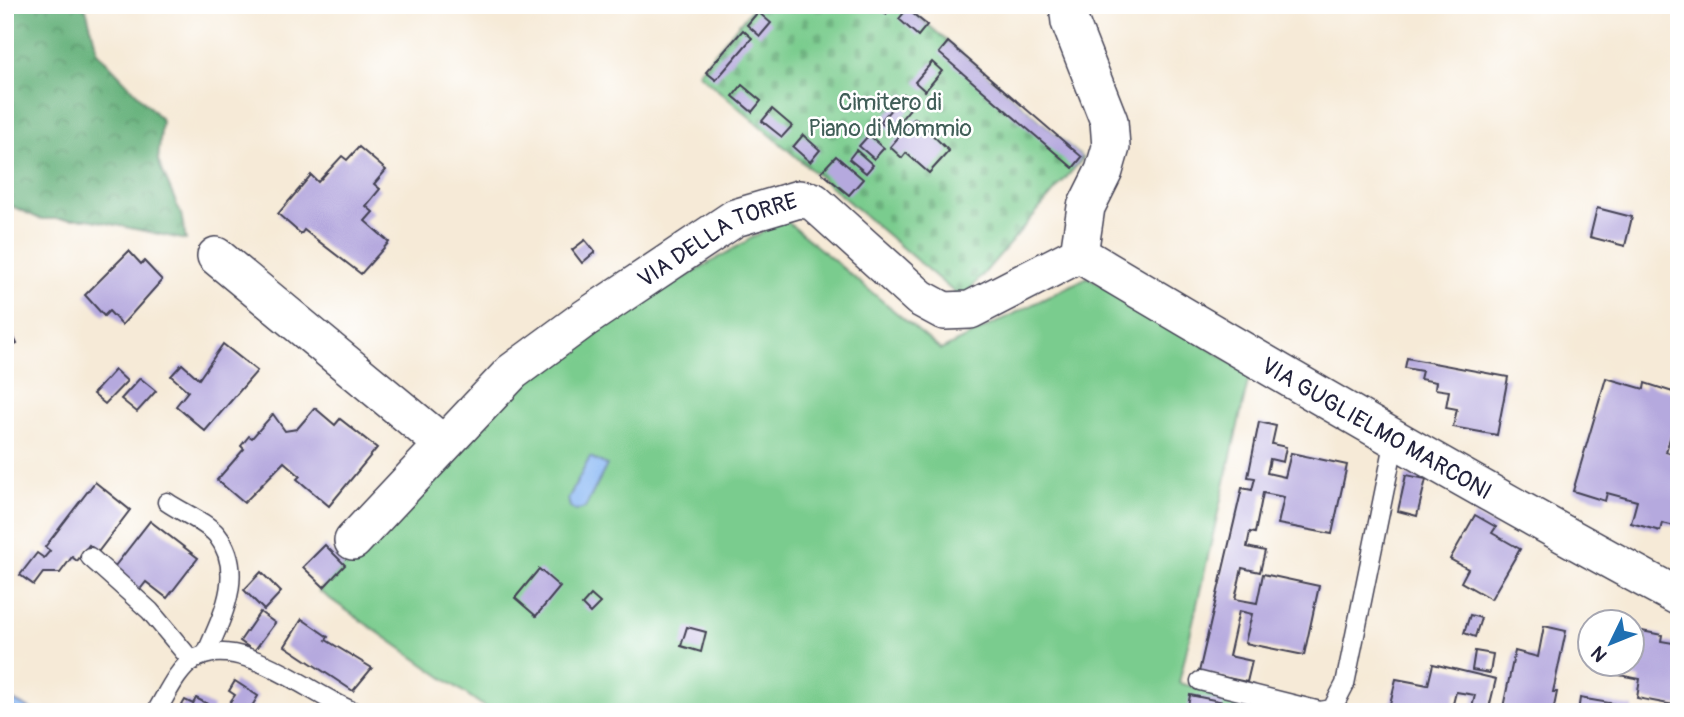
<svg xmlns="http://www.w3.org/2000/svg" width="1684" height="717" font-family="Pangolin,sans-serif">
<defs>
<pattern id="forest-crowns" width="20" height="18" patternUnits="userSpaceOnUse" patternTransform="scale(1.75)"><rect width="20" height="18" fill="#63b079"/><path d="M2 6a3 3 0 1 1 6 0M12 15a3 3 0 1 1 6 0" fill="none" stroke="#518f64"/></pattern>
<pattern id="cemetery-stones" width="16" height="16" patternUnits="userSpaceOnUse" patternTransform="scale(1.75)"><rect width="16" height="16" fill="#7acc8e"/><path d="M2 7V4a2 2 0 0 1 4 0v3zM10 15v-3a2 2 0 0 1 4 0v3z" fill="#69af7b"/></pattern>
</defs>
<rect width="100%" height="100%" fill="#fff"/>
<filter id="ink" filterUnits="userSpaceOnUse"><feTurbulence type="fractalNoise" baseFrequency=".0143" numOctaves="2"/><feDisplacementMap in="SourceGraphic" scale="14" xChannelSelector="R" yChannelSelector="G"/><feConvolveMatrix kernelMatrix="1 2 1 2 8 2 1 2 1" color-interpolation-filters="sRGB"/></filter>
<filter id="wash" filterUnits="userSpaceOnUse"><feTurbulence type="fractalNoise" baseFrequency=".00686" numOctaves="4" result="noise"/><feDisplacementMap in="SourceGraphic" scale="28" xChannelSelector="R" yChannelSelector="G"/><feGaussianBlur stdDeviation="1.57" result="paint"/><feColorMatrix in="noise" values="0 0 0 0 0 0 0 0 0 0 0 0 0 0 0 0 0 1.4 0 .05"/><feComposite in="paint" operator="in"/></filter>
<g filter="url(#wash)">
<rect width="100%" height="100%" fill="#f6ead7"/>
<polygon fill="#7acc8e" stroke="#4e7764" stroke-width="2" points="784,219 941,350 1088,277 1250,373 1179,683 1292,712 492,712 319,591 543,361"/>
<polygon fill="url(#forest-crowns)" stroke="#42695a" stroke-width="2" points="5,5 85,5 98,53 162,120 158,161 181,214 186,240 88,219 40,219 5,203"/>
<polygon fill="url(#cemetery-stones)" stroke="#4e7764" stroke-width="2" points="755,5 905,5 1083,158 962,299 698,73"/>
<g fill="#89b8f4" stroke="#566d98" stroke-width="2">
<polygon points="590,457 607,465 585,508 576,511 570,507 568,499"/>
<polygon points="5,696 36,712 20,712 5,704"/>
</g>
<g id="blocks">
<g fill="#b5a9de">
<polygon points="876,5 893,5 886,14"/>
<polygon points="907,9 927,25 918,36 899,19"/>
<polygon points="758,12 771,23 760,36 747,25"/>
<polygon points="743,30 752,38 716,80 706,72"/>
<polygon points="948,42 1082,157 1073,168 939,53"/>
<polygon points="932,62 942,71 925,91 915,82"/>
<polygon points="742,85 761,101 752,112 733,96"/>
<polygon points="904,94 915,103 891,131 880,122"/>
<polygon points="772,109 792,126 782,137 762,121"/>
<polygon points="915,118 949,151 929,173 906,153 902,158 890,147"/>
<polygon points="803,135 820,150 810,162 793,147"/>
<polygon points="869,135 884,148 874,159 859,146"/>
<polygon points="359,147 386,170 374,184 380,189 366,206 373,212 365,221 389,242 361,274 304,230 301,234 278,214 311,175 318,182 342,156 347,160"/>
<polygon points="856,150 873,165 866,173 849,159"/>
<polygon points="836,156 863,179 849,195 821,172"/>
<polygon points="1597,208 1632,217 1625,246 1590,237"/>
<polygon points="585,240 595,252 582,263 572,250"/>
<polygon points="129,251 141,264 144,261 162,280 122,325 109,311 104,316 85,295"/>
<polygon points="5,318 17,344 5,350"/>
<polygon points="223,344 257,371 205,431 176,406 188,391 171,376 182,364 199,379"/>
<polygon points="1407,358 1508,377 1497,435 1453,427 1457,409 1446,407 1449,391 1435,389 1436,382 1420,379 1422,371 1405,368"/>
<polygon points="115,370 127,381 105,404 93,394"/>
<polygon points="140,378 156,391 137,412 121,399"/>
<polygon points="1606,378 1644,389 1645,383 1679,394 1679,407 1666,452 1679,456 1679,512 1675,526 1662,523 1660,531 1631,523 1637,501 1607,493 1605,501 1573,491"/>
<polygon points="315,408 335,425 340,419 377,448 329,506 297,479 300,476 284,462 244,503 217,480 244,449 241,446 249,436 252,438 273,414 285,431 297,429"/>
<polygon points="1259,422 1276,426 1272,444 1286,447 1283,462 1270,459 1267,473 1285,477 1291,453 1347,465 1332,534 1278,524 1284,497 1263,493 1255,533 1250,532 1247,547 1265,551 1260,572 1242,568 1235,599 1257,603 1263,574 1319,586 1304,655 1245,643 1252,614 1239,611 1229,656 1252,661 1247,682 1199,672 1242,488 1252,490 1255,478 1248,477"/>
<polygon points="1406,475 1426,479 1417,516 1398,511"/>
<polygon points="95,482 130,510 98,552 89,545 77,561 72,557 60,573 43,573 34,585 20,575 37,553 44,558 50,551 45,547"/>
<polygon points="1475,515 1496,527 1492,533 1520,549 1491,599 1461,582 1468,569 1450,559"/>
<polygon points="150,521 198,558 167,598 146,582 138,592 123,581 115,566"/>
<polygon points="325,545 345,565 324,587 303,567"/>
<polygon points="539,569 560,587 536,616 515,598"/>
<polygon points="261,572 281,592 264,610 244,590"/>
<polygon points="591,595 600,603 590,613 582,605"/>
<polygon points="260,612 275,623 254,651 240,641"/>
<polygon points="1470,615 1481,618 1475,637 1464,633"/>
<polygon points="302,619 328,637 326,640 372,668 353,691 285,646"/>
<polygon points="1544,626 1566,631 1553,692 1557,692 1553,712 1502,712 1515,651 1538,657"/>
<polygon points="687,627 706,632 701,652 681,646"/>
<polygon points="1632,629 1662,635 1661,641 1679,644 1679,706 1637,698 1640,679 1614,674 1616,664 1632,664"/>
<polygon points="1475,651 1493,654 1490,673 1472,670"/>
<polygon points="1433,664 1496,679 1488,712 1471,712 1475,695 1456,692 1451,712 1388,712 1396,679 1428,685"/>
<polygon points="235,681 258,696 252,706 256,708 254,712 230,712 225,709 235,695 229,691"/>
<polygon points="1190,695 1224,702 1222,712 1187,712"/>
<polygon points="196,698 213,707 211,712 178,712 185,700 193,704"/>
<polygon points="1580,698 1633,707 1633,712 1578,712"/>
</g>
</g>
</g>
<g filter="url(#ink)">
<use href="#blocks" fill-opacity="0" stroke="#424052" stroke-width="2"/>
<g fill="none" stroke-linecap="round" stroke-linejoin="round">
<g stroke="#424052" stroke-width="21">
<g id="lane">
<path d="M167 502C181 512 206 522 217 535 246 572 222 617 206 654"/>
<polyline points="90,557 150,611 191,660"/>
<polyline points="1200,681 1320,711 1332,709 1345,684 1395,439"/>
<path d="M156 712C166 696 177 670 193 660 239 631 312 696 355 712"/>
</g>
</g>
<g stroke="#424052" stroke-width="40">
<g id="street">
<path id="s1" d="M1079 254C1277 372 1476 488 1679 597"/>
<polyline points="216,256 443,444"/>
<path id="s2" d="M353 541 512 372 584 319 735 218 799 199 813 201 920 298 944 311 970 310 1079 254 1086 207 1104 171 1111 147 1109 121 1070 22 1068 5"/>
</g>
</g>
<use href="#lane" stroke="#fff" stroke-width="18"/>
<use href="#street" stroke="#fff" stroke-width="37"/>
</g>
</g>
<g text-anchor="middle" stroke-width="5" stroke-linejoin="round" paint-order="stroke">
<g font-size="23" fill="#415e58" stroke="#fff">
<text x="890" y="110">Cimitero di<tspan x="890" dy="26">Piano di Mommio</tspan></text>
</g>
<g font-size="23" fill="#22223b" stroke="#fff">
<text dy="8" stroke="none"><textPath href="#s2" startOffset="478">VIA DELLA TORRE</textPath></text>
<text dy="8" stroke="none"><textPath href="#s1" startOffset="345">VIA GUGLIELMO MARCONI</textPath></text>
</g>
</g>
<rect width="1684" height="717" fill="none" stroke="#fff" stroke-width="28"/>
<g transform="translate(1611 643) rotate(227)"><circle r="33" fill="#ffffff" stroke="#a7a7b1" stroke-width="2"/>
<path d="M0-5L12 26L0 18L-12 26Z" fill="#1f6fb2"/>
<text y="-10" font-size="19" font-weight="bold" text-anchor="middle" fill="#22223b">N</text>
</g>
</svg>
